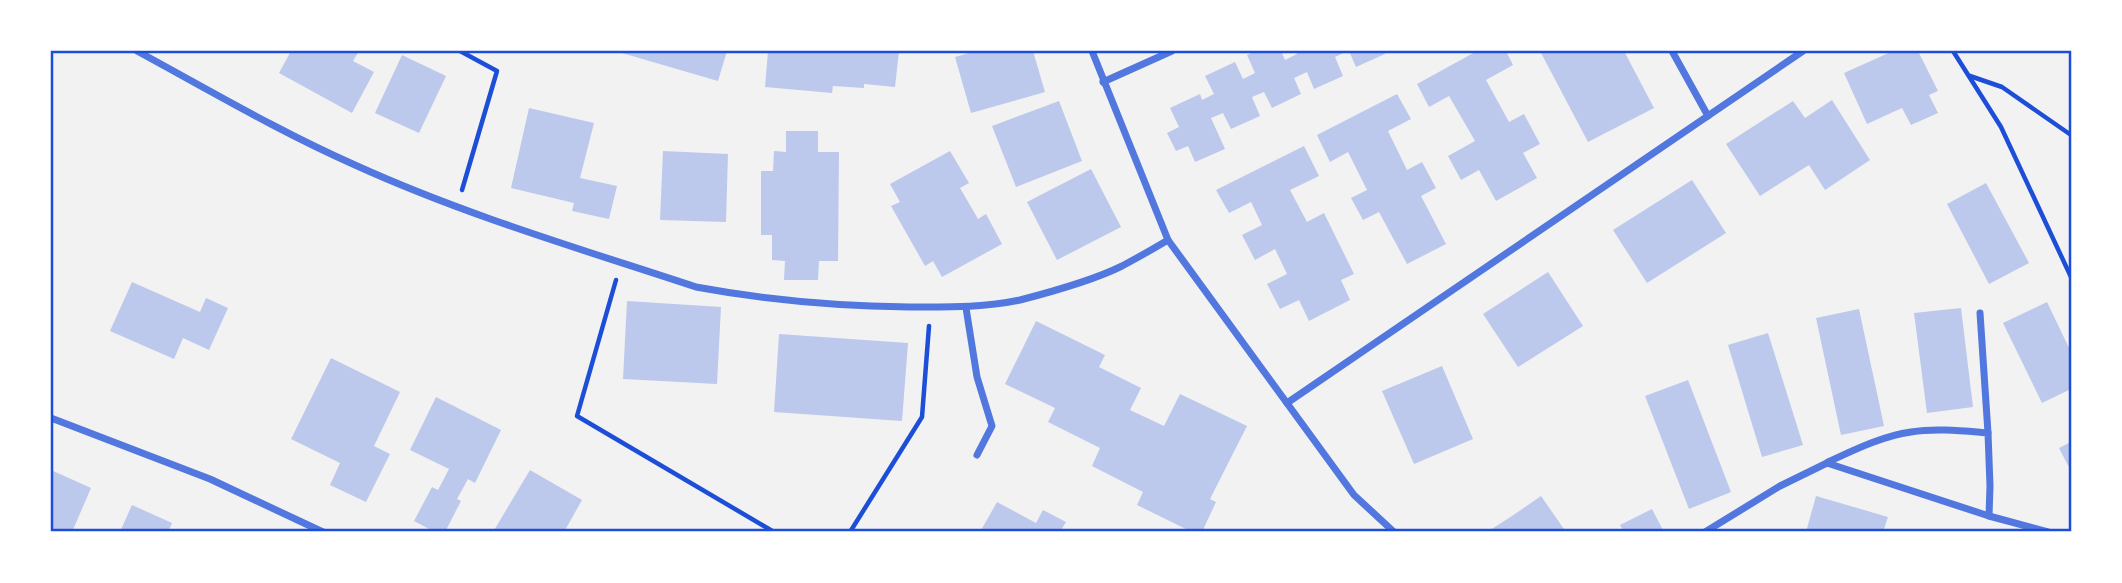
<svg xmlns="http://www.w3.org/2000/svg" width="2122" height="583" font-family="Mulish,sans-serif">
<rect width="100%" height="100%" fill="#f2f2f2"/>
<g fill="#bdc9ec">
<polygon points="291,51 359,51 353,61 374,72 352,113 279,73"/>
<polygon points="615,51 727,51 718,81"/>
<polygon points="768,51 899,51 895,87 864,84 864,88 833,86 832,93 765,87"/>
<polygon points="976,51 1033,51 1045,92 971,113 955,57"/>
<polygon points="1255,51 1281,51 1285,60 1297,54 1296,51 1348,51 1335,57 1343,76 1314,89 1307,72 1294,78 1301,94 1272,108 1264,92 1252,97 1260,116 1231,129 1223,113 1211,118 1225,149 1195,162 1188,146 1176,151 1167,133 1179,127 1170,108 1200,94 1202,100 1214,94 1205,76 1235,62 1243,79 1255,73 1247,55"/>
<polygon points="1349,51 1383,51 1385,54 1356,67"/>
<polygon points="1477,51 1506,51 1513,65 1486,80 1509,122 1524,114 1540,144 1523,153 1537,178 1496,201 1479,170 1461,180 1448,156 1475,141 1449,96 1429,107 1417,84"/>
<polygon points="1540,51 1624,51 1654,108 1588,142"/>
<polygon points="1893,51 1918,51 1938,91 1929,95 1938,113 1911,125 1902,108 1867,124 1844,73"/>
<polygon points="402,55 446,76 419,133 375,113"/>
<polygon points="1397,94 1411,119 1388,131 1407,170 1422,162 1436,188 1421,196 1446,244 1407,264 1379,212 1363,220 1351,198 1367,190 1348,152 1330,162 1317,135"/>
<polygon points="1832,100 1870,160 1825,190 1809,165 1760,196 1726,144 1793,101 1805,118"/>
<polygon points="1059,101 1082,161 1016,187 992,126"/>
<polygon points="529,108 594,123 580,178 617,186 609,219 572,211 574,203 511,188"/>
<polygon points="786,131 818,131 818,152 839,152 838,261 819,261 818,280 784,280 785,261 772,260 772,235 761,235 761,171 773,171 774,151 786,152"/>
<polygon points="1304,146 1319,176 1290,190 1307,222 1324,213 1354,274 1341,280 1350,300 1309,321 1299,300 1280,309 1267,284 1287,274 1275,249 1255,260 1242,235 1262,225 1251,202 1229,213 1216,190"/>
<polygon points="663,151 728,154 726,222 660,220"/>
<polygon points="950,151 969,183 960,188 978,219 986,214 1002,244 942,277 933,261 925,266 891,206 900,202 890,184"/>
<polygon points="1091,169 1121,227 1057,260 1027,202"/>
<polygon points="1692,180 1726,233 1647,283 1613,230"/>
<polygon points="1986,183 2029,263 1989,284 1947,204"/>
<polygon points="1548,272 1583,326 1518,367 1483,314"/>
<polygon points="132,282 200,312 206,298 228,308 209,350 183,338 174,359 110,331"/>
<polygon points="627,301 721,307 717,384 623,379"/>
<polygon points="2047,302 2071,352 2071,389 2042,403 2003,323"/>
<polygon points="1961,308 1973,407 1927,413 1914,313"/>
<polygon points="1859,309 1884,426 1841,435 1816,318"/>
<polygon points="1036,321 1105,355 1099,367 1141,388 1130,410 1164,426 1180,394 1247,426 1210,499 1216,502 1202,532 1192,532 1137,505 1143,492 1092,466 1100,448 1048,422 1055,408 1005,384"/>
<polygon points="1768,333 1803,445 1762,457 1728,345"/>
<polygon points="779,334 908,343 902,421 774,412"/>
<polygon points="331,358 400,392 374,446 390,454 366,502 330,485 340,463 291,439"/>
<polygon points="1442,366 1473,439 1414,464 1382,391"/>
<polygon points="1688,380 1731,492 1689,509 1645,396"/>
<polygon points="436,397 501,430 475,483 468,479 457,499 461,501 445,532 435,532 414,521 432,487 438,490 449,469 410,450"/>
<polygon points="2071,442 2071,471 2059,448"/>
<polygon points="51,470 91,488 72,532 51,532"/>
<polygon points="530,470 582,500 564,532 493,532"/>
<polygon points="1541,496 1566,532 1487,532 1512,516"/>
<polygon points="1816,496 1888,517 1883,532 1806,532"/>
<polygon points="997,502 1036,523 1043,510 1066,522 1060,532 980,532"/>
<polygon points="132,505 172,523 168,532 120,532"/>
<polygon points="1652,509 1664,532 1624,532 1620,525"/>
</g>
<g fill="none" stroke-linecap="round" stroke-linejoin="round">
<g stroke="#1d4ed8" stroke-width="4.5">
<polyline points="460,51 497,71 462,190"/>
<polyline points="1953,51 2001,127 2071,277"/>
<polyline points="1970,76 2002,87 2071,135"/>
<polyline points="616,280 577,416 774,532"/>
<polyline points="850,532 922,417 929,326"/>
</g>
<g stroke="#5277de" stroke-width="7">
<path d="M137 51C209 90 280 132 355 165 465 215 581 249 696 287 766 300 837 306 909 307 946 307 983 308 1020 300 1051 292 1094 280 1122 266 1137 258 1153 249 1168 240"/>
<polyline points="1092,51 1168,240 1354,495 1394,532"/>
<polyline points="1672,51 1708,116"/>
<polyline points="1103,82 1172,51"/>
<polyline points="966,308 977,377 992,426 977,455"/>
<polyline points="1980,313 1988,433"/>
<polyline points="1287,403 1803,51"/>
<polyline points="51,418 210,479 323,532"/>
<path d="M1828 462C1854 450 1882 436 1911 432 1936 428 1963 431 1988 433L1990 486 1989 516"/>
<polyline points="1705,532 1780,486 1827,463 1989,516 2048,532"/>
</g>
</g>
<rect width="2122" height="583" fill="none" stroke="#ffffff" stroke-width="105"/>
<rect x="52" y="52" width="2018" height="478" fill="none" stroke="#1d4ed8" stroke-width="2.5"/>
</svg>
